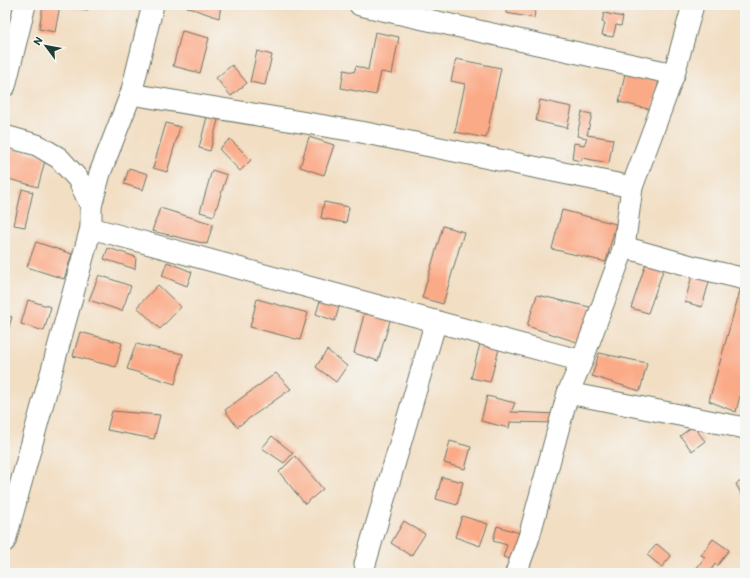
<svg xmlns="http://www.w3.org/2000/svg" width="750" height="578" font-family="Itim,sans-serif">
<rect width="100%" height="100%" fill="#f6f6f2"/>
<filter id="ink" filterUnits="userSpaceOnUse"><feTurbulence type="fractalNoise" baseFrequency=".025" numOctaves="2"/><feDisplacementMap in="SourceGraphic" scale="8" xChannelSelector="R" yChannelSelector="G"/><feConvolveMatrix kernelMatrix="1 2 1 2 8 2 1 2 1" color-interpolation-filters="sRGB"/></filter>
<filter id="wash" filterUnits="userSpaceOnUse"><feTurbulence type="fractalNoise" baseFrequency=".012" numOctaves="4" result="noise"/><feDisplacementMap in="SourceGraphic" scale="16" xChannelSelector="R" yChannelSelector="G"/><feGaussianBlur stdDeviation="0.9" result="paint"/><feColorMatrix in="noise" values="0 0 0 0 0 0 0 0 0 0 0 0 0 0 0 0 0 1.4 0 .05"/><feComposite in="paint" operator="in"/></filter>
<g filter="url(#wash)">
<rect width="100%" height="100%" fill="#f2dec3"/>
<g id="blocks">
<g fill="#fbaa87">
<polygon points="43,5 60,5 55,32 39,29"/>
<polygon points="63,5 89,5 88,10"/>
<polygon points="188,5 221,5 219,18 187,7"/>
<polygon points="507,5 536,5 534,18 506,13"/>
<polygon points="604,13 623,17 621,26 616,25 613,37 602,35 605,23 602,22"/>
<polygon points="182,31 209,38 200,73 173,66"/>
<polygon points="375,32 399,37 392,74 381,72 376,95 341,88 344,70 354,72 356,66 368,70"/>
<polygon points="257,51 272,55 265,85 250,82"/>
<polygon points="456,59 501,68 486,138 455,132 465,84 451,81"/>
<polygon points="627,64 661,72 652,110 619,102"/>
<polygon points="232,65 247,83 231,96 216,78"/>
<polygon points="540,100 572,107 567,128 536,121"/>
<polygon points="582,112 592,114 587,135 613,139 609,163 582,158 581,161 572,159 574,143 584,145 587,138 577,136"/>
<polygon points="208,113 219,116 210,151 199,148"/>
<polygon points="166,123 180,127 167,172 153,168"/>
<polygon points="309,137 334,145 324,175 300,167"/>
<polygon points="230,139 251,160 240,171 219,149"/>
<polygon points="8,148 46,157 38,187 5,178 5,161"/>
<polygon points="129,168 148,174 143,190 124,184"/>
<polygon points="212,170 227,175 214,216 200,212"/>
<polygon points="22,189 33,192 25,227 14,225"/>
<polygon points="324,202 349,207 346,223 321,218"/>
<polygon points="160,208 213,224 207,244 152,231"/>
<polygon points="562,210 616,224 606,262 552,249"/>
<polygon points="443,226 464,232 443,304 422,298"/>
<polygon points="36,242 72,254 64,279 27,267"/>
<polygon points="108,248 136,257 135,269 104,259"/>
<polygon points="167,262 192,272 187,286 162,276"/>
<polygon points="646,263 664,268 648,313 631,308"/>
<polygon points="693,271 711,275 702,307 685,302"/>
<polygon points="99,275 131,286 122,311 89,300"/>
<polygon points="158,285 181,307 160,329 137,307"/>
<polygon points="741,287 745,288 745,374 736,412 709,401"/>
<polygon points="322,294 341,300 335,321 316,314"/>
<polygon points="537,295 594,308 583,344 527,326"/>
<polygon points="257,299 308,313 300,340 250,327"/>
<polygon points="28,300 51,307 44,331 21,324"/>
<polygon points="366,307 392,314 378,361 354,353"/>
<polygon points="5,315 12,317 8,330 5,329"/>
<polygon points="80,332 122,343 116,367 73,356"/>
<polygon points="136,344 183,354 175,384 127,369"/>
<polygon points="480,344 499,349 490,382 471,378"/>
<polygon points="327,350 347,366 336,382 316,367"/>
<polygon points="599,353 647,363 640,391 592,376"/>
<polygon points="276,373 291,389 237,427 225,410"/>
<polygon points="487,396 515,403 511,412 558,414 555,423 510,422 509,428 481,421"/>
<polygon points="112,411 160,415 154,439 107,430"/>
<polygon points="693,426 705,441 692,451 680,436"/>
<polygon points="272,436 293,453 284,463 262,448"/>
<polygon points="450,441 471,447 465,469 444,463"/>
<polygon points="295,456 323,489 305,504 279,472"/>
<polygon points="442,477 463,482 457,505 436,499"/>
<polygon points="745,479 745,501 736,484"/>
<polygon points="462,516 488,524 480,546 455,537"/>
<polygon points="404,521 425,534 411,556 391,543"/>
<polygon points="497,526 526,535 517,561 503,557 507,545 493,541"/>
<polygon points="713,539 729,550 717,566 715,564 709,573 693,573 705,557 701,555"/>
<polygon points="657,544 671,556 662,567 647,555"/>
</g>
</g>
</g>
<g filter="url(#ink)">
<use href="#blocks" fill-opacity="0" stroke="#697566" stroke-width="1"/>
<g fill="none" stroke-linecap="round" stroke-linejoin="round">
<g stroke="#697566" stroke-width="23">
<g id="minor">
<polyline points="360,5 674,74"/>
<polyline points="5,86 25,5"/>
<polyline points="131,94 361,132 632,187"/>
<polyline points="5,136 37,145 59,158 78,179 91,206"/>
<polyline points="91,228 582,361"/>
<polyline points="624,247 695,267 745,279"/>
<polyline points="568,393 745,428"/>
<polyline points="5,541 91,228 91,206 100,173 131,94 153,5"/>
<polyline points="365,564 436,321"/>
<polyline points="516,573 529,537 568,393 582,361 624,247 632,187 674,74 693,5"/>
</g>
</g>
<use href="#minor" stroke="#fff" stroke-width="21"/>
</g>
</g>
<rect width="750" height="578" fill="none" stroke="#f6f6f2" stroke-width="20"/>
<g transform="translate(46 46) rotate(302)" stroke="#f6f6f2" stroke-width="3" paint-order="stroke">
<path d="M0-3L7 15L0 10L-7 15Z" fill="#1f3d34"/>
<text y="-6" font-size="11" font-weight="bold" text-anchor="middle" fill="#1f3d34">N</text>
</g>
</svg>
